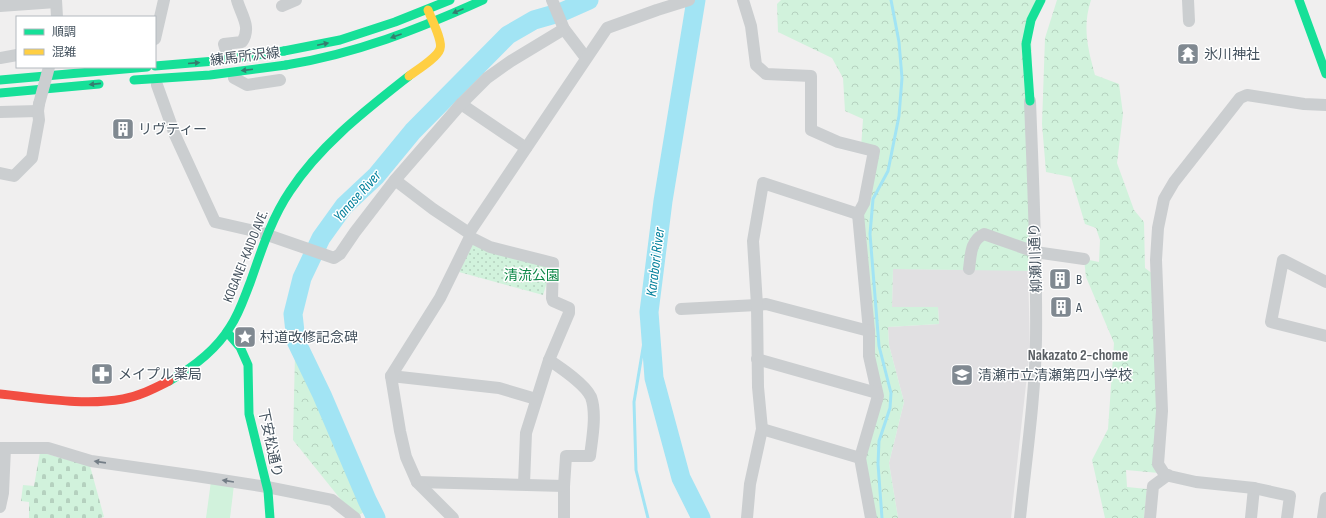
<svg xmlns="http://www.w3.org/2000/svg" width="1326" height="518" font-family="'Sofia Sans Condensed','Noto Sans JP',sans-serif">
<defs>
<pattern id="grass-dots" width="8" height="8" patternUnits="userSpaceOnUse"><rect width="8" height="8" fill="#d1f2dc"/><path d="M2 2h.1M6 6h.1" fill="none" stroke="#b5d1bf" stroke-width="1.8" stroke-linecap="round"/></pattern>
<pattern id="forest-crowns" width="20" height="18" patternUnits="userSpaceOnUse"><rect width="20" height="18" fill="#d1f2dc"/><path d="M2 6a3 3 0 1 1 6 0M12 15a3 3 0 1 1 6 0" fill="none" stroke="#b5d1bf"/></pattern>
<pattern id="cemetery-stones" width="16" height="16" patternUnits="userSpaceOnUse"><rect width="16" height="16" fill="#d1f2dc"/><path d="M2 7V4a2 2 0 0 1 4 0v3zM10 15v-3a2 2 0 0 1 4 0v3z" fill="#b5d1bf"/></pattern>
</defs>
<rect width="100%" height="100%" fill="#f0efef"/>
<polygon fill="#e1e0e2" points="893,269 1028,270 1030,349 1011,518 898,518 889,463 904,402 889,345 888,327 939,324 938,307 892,307"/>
<polygon fill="url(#grass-dots)" points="474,242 553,263 543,295 459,272"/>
<g fill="url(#forest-crowns)">
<polygon points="781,0 1041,0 1031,20 1036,271 893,269 892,307 938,307 939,324 888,327 889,345 904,402 889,463 898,518 872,518 860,458 877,393 858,214 874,151 861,148 863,119 845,111 843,78 832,58 778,32 777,4"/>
<path d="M1057 0H1091C1082 27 1088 49 1095 75L1119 84 1123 114 1117 163 1134 210 1144 222 1145 268 1153 274 1159 473 1126 470 1127 487 1147 489 1144 518H1105L1092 460 1108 429 1114 343 1086 277 1084 259 1099 262 1100 240 1096 228 1085 224 1071 177 1046 172 1042 124 1045 38Z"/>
<polygon points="295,354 366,511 359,515 342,501 293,440"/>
</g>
<polygon fill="url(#cemetery-stones)" points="40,452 90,466 104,517 100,518 29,518 29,502 21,501 23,485 34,486"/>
<polygon fill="#d1f2dc" points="211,481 234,485 230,518 206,518"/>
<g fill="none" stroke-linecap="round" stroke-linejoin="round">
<g stroke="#a2e4f4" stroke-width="3">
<polyline points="648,518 636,470 634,402 649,312"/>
<polyline points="882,518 878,464 879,441 890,408 891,393 879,346 870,234 873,199 888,171 899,116 902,78 899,42 891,0"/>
</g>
<g stroke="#a2e4f4" stroke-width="19">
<polyline points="696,0 663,201 649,312 654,378 681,478 701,518"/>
<polyline points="376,518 367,500 322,395 296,341 293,314 302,278 321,238 344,206 376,176 413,131 508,35 534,20 562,12 589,0"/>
</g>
<g stroke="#cbced0" stroke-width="12">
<polyline points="56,0 57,17"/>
<polyline points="552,0 564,29 586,58"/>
<polyline points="743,0 751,26 756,65 766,74 811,76 811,130 838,142 874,151 864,203 858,214 869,331 869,356 878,396 860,458 871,518"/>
<polyline points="1188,0 1189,21"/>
<polyline points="0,6 56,2"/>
<polyline points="282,6 296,0"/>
<polyline points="155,39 164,0"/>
<path d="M227 54 224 44 242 42C252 27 241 15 237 0"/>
<polyline points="0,58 17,55"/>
<polyline points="234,78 247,85 280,80"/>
<polyline points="157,85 175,135 215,222 259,232 334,258 340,254 355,232 395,180"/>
<polyline points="461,104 526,148"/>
<polyline points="0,112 38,111"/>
<polyline points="0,173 14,176 32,158 39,120 38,111 39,104"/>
<polyline points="469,233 433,209 395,180 461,104 487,78 511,61 564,29"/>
<polyline points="470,237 490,247 553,263 552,298 553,301 569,308 569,313 549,360 526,433 524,484"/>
<path d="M969 269C971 255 970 241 984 234L1035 252 1084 259"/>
<polyline points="1326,282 1283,260 1271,322 1326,336"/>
<polyline points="681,309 757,305 766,304 869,331"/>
<polyline points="757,359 877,393"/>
<path d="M549 360C561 368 585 384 591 397 597 414 592 439 590 456H566L564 486V518"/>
<polyline points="391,376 499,388 536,399"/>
<polyline points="762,429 860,458"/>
<polyline points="0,448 48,448 91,461 196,476 267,487 332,500 355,518"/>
<polyline points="417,482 564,486"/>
<polyline points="0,507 3,493 5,448"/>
<polyline points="453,518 417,482 406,457 400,431 391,376 440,298 470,237 469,233 607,28 657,10 689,0"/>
<polyline points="747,518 750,484 762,429 758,387 757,305 753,241 763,183 858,214"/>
<path d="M1020 518C1026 459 1035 399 1036 340 1037 260 1033 180 1030 101"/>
<polyline points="1150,518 1153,486 1168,475"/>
<polyline points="1251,518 1254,488"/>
<polyline points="1287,518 1290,496 1254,488 1196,482 1165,475 1158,464 1162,411 1156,260 1158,228 1164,199 1174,182 1240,98 1247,95 1304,104 1326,105"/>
<polyline points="1323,518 1326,498"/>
</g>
<g stroke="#16e098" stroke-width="9">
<polyline points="1299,0 1326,74"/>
<polyline points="284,51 340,40 395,22 450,0"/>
<path d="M286 65C355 54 419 29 483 0"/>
<polyline points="0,80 147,67"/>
<polyline points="0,93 99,84"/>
<polyline points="1030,101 1026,44 1031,20 1041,0"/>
<polyline points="227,332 240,347 248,365 249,414 268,491 270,518"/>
<path d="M169 381C192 368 216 350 230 327 239 314 244 298 250 283 261 252 271 219 290 191 320 145 366 110 409 76"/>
</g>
<path stroke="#ffcf43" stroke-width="9" d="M409 76C417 70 437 58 440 49 443 41 431 18 428 10"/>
<path stroke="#f24e42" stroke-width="9" d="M0 394C41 398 83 406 123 399 140 396 155 388 169 381"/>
<polyline stroke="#cbced0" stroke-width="12" points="39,104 49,67"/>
<g stroke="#16e098" stroke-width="9">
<polyline points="155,66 215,61 284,51"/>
<polyline points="134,80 210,75 286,65"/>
</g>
</g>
<defs><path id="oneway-solid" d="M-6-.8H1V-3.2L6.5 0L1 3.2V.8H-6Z"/></defs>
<g fill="#367d6f">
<use href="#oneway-solid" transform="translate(458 11) rotate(157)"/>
<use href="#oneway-solid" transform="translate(396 36) rotate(160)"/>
<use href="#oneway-solid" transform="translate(323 44) rotate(-12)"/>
<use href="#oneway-solid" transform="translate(194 63) rotate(-5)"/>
<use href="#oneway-solid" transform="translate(247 70) rotate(173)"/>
<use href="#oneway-solid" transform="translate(95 84) rotate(174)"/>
</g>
<g fill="#737d86">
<use href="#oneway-solid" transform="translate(100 462) rotate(-172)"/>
<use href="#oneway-solid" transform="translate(228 481) rotate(-171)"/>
</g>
<defs>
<g id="temple-square" transform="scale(1.15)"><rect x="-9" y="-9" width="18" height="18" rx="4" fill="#808991" stroke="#fff"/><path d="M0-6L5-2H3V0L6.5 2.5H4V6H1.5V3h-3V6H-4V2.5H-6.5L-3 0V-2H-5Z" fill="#fff"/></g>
<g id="building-square" transform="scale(1.15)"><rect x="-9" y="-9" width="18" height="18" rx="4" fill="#808991" stroke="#fff"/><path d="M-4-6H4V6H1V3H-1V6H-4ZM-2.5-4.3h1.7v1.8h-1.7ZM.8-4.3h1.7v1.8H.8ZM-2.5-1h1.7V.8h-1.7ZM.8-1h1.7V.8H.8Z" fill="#fff"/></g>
<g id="sight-square" transform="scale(1.15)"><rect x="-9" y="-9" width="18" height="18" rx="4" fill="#808991" stroke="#fff"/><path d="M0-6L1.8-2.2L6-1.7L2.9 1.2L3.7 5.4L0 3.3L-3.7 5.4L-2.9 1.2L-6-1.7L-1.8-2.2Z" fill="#fff"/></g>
<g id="pharmacy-square" transform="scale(1.15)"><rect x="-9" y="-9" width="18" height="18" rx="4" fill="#808991" stroke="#fff"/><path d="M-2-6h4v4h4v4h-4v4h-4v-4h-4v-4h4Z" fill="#fff"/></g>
<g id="school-square" transform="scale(1.15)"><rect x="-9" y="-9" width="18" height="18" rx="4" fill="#808991" stroke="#fff"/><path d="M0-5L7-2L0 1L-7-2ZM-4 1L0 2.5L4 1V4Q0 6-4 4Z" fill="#fff"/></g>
</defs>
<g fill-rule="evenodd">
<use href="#temple-square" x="1188" y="54"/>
<use href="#building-square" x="123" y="129"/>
<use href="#building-square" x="1060" y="279"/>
<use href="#building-square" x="1061" y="307"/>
<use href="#sight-square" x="245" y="337"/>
<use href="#pharmacy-square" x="102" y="374"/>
<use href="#school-square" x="962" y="375"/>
</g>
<g text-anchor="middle" stroke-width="3" stroke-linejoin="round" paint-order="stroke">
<g font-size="14" fill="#44525e" stroke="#fff" text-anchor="start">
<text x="1204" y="59">氷川神社</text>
<text x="138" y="134">リヴティー</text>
<text x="1076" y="284">B</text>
<text x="1076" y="312">A</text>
<text x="260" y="342">村道改修記念碑</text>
<text x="118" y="379">メイプル薬局</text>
<text x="978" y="380">清瀬市立清瀬第四小学校</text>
</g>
<g font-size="14" fill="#44525e" stroke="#fff">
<text transform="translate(245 56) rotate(-7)" y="5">練馬所沢線</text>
<text transform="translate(245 256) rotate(-68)" y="5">KOGANEI-KAIDO AVE.</text>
<text transform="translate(1035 258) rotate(-92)" y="5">柳瀬川通り</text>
<text transform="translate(271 443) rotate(78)" y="5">下安松通り</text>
</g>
<g font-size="14" fill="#0d8847" stroke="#fff">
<text x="532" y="280">清流公園</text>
</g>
<g font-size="15" font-style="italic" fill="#03809c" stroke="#fff">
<text transform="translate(357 196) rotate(-48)" y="5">Yanase River</text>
<text transform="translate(655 262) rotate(-83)" y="5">Karabori River</text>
</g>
<g font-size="15" font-weight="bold" fill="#5a5f64" stroke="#fff">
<text x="1078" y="360">Nakazato 2-chome</text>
</g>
</g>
<rect x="16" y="16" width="140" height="52" fill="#ffffff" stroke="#b4babf"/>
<rect x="24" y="29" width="20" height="6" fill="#16e098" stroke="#b4babf"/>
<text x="52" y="36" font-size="12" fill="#44525e">順調</text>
<rect x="24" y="49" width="20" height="6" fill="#ffcf43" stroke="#b4babf"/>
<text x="52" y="56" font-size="12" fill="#44525e">混雑</text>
</svg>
